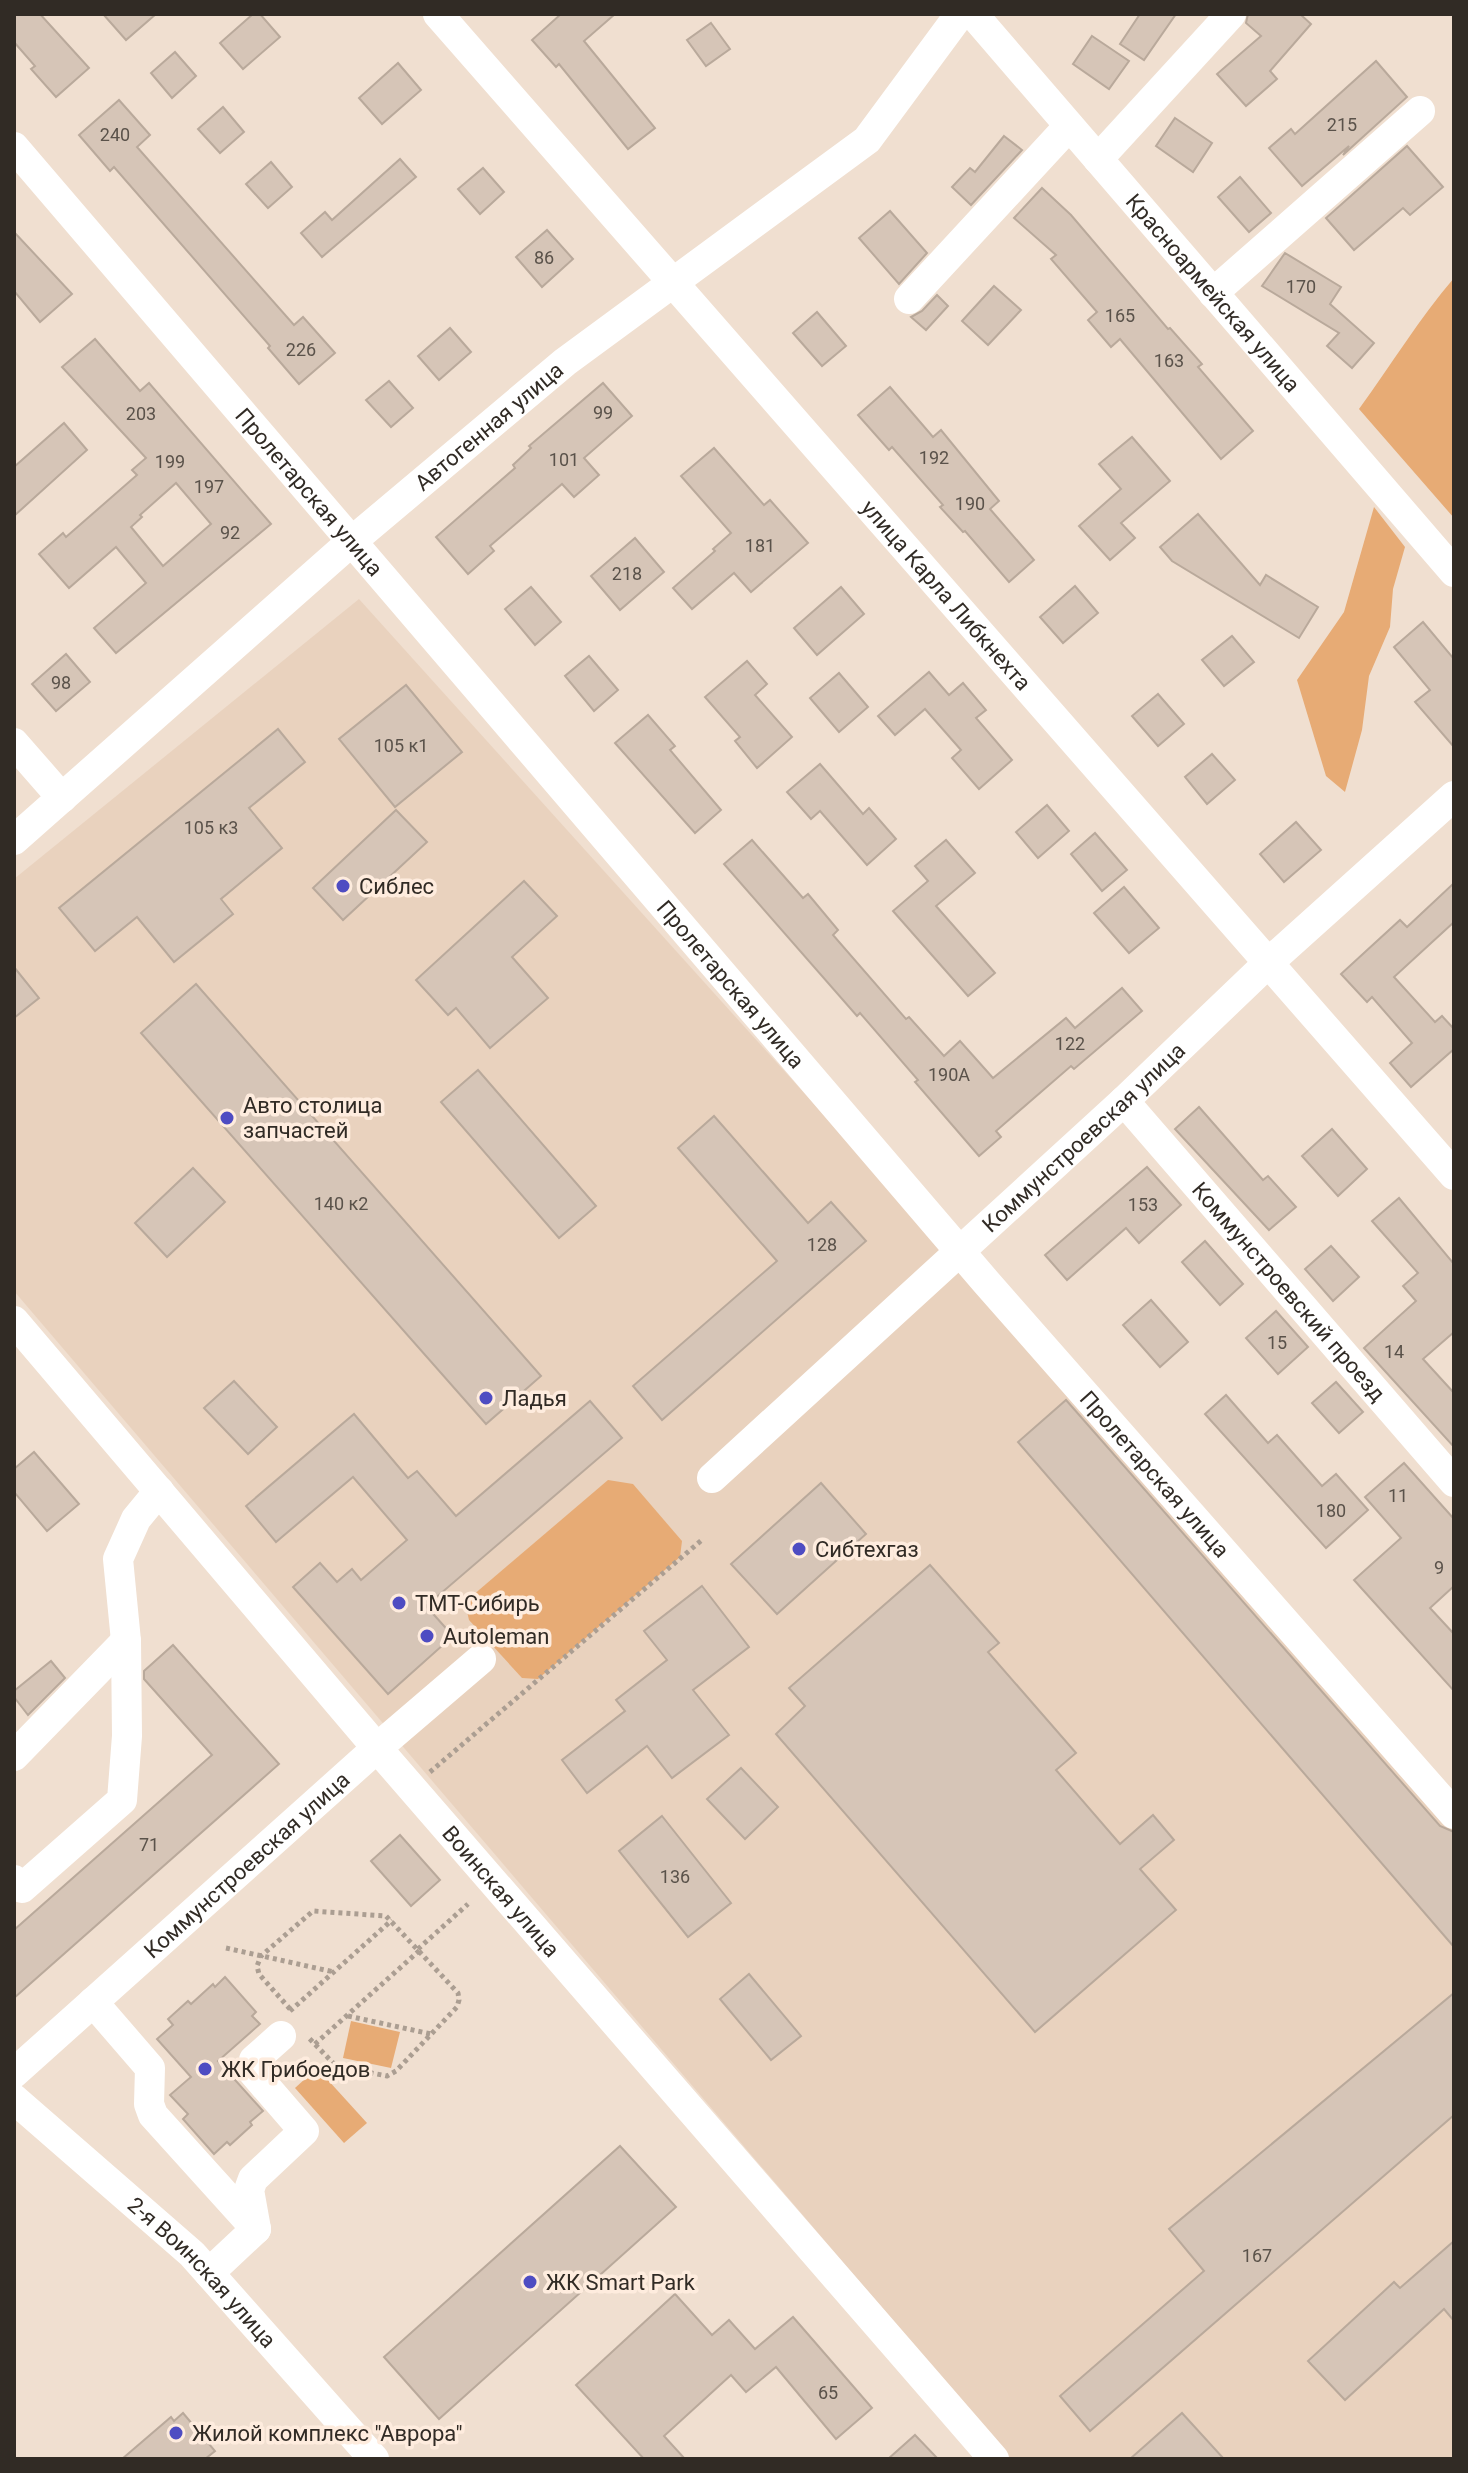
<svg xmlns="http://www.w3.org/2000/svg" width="1468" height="2473" font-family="Roboto,sans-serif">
<rect width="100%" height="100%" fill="#f0dfd0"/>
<polygon fill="#e9d2be" points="359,599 1050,1366 1454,1828 1454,2459 1011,2459 14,1291 14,879"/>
<g fill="#e7ab75">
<path d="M1454 278V518L1359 409C1391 365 1419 319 1454 278Z"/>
<polygon points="1374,507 1405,547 1393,589 1390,627 1369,676 1362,730 1345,792 1326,776 1297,680 1344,612"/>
<polygon points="608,1480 633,1484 682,1541 680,1557 538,1679 522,1678 469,1620 466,1607 472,1596"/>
<polygon points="351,2021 400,2032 391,2068 343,2058"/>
<polygon points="317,2068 367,2123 344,2143 295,2088"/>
</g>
<g fill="#d6c5b7" stroke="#b9a99b" stroke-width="2" fill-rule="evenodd">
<polygon points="14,14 40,14 89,68 56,97 31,69 35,66 14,42"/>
<polygon points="103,14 156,14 126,40"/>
<polygon points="253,14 260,14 280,37 243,69 220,43"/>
<polygon points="561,14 615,14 584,41 655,128 628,149 559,64 556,67 532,40"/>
<polygon points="1140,14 1176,14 1144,60 1120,44"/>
<polygon points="1248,14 1300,14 1311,24 1270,71 1277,79 1246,106 1217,74 1261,36 1246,23"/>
<polygon points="711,23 730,49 706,66 687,40"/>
<polygon points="1092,36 1129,61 1109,89 1073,64"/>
<polygon points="175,52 196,76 172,98 151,73"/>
<polygon points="1376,61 1407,97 1343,155 1349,146 1302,186 1269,148 1291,129 1295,134"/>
<polygon points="398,63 421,90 382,124 359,98"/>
<polygon points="119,100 150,135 137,147 294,325 303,317 335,353 299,384 268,348 270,346 114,167 110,171 79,135"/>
<polygon points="223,107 244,132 220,153 198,129"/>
<polygon points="1175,118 1212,143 1193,172 1156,146"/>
<polygon points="1004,136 1022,150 971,205 952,187 970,168 975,172"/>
<polygon points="1407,146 1443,187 1410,215 1403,208 1354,250 1326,218"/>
<polygon points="400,159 416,177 322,257 301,233 325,212 332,220"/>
<polygon points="271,162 292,187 268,208 246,184"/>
<polygon points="483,168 504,192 480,214 458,189"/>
<polygon points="1240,177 1271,213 1249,232 1218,197"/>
<polygon points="1042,188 1071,215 1168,329 1170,328 1202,364 1198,367 1253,431 1221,459 1120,339 1111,347 1088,320 1097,312 1051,259 1056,255 1014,218"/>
<polygon points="890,211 927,253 899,284 859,238"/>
<polygon points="547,230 573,259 542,287 516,257"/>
<polygon points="14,232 72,294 40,322 14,291"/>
<polygon points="1285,253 1341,287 1330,304 1374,343 1352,368 1327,346 1339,333 1262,286"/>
<polygon points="994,286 1021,310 988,345 962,321"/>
<polygon points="937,295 948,306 926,330 911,317 922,311"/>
<polygon points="817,312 846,346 822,366 793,333"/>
<polygon points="450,328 471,352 439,380 418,356"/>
<path d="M95 339 140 391 149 383 271 524 116 653 94 628 146 583 116 547 69 588 39 554 63 533 66 537 137 475 132 470 146 458 62 367ZM176 483 211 524 163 566 131 527 142 517 140 515Z"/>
<polygon points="389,381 413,408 391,427 366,400"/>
<polygon points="603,383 632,416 584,458 599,475 574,497 562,484 490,546 494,551 468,574 436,537 515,468 513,465 531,448 529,446"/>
<polygon points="890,387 933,437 941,430 999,501 990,509 1034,560 1009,582 965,531 963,532 940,507 943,505 892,447 889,450 858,415"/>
<polygon points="64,423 87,450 14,516 14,467"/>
<polygon points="1132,437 1170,481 1121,523 1135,538 1110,560 1079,526 1121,489 1099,464"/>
<polygon points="714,448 764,505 770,500 808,543 751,592 734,573 692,609 673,588 715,551 713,549 731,533 681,476"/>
<polygon points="1198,514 1260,585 1266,575 1318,607 1299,638 1172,561 1160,547"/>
<polygon points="635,538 664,572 620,610 591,576"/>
<polygon points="1075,586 1098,613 1063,643 1040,617"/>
<polygon points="531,587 561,622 535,645 505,609"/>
<polygon points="841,587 864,614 817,655 794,628"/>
<polygon points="1423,622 1454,659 1454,747 1415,702 1430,690 1394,647"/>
<polygon points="1232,636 1254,662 1224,686 1202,660"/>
<polygon points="66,654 90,682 56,711 32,684"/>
<polygon points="589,656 618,690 594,711 565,676"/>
<polygon points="747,661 767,684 755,695 792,737 757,768 735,741 740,737 705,697"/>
<polygon points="929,672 949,695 963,683 986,710 976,718 1012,760 979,789 952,758 961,750 925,709 895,735 878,716"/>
<polygon points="839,673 868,707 839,732 810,698"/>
<polygon points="406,685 462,752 395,807 339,739"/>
<polygon points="1158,694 1184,724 1158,746 1132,716"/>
<polygon points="648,715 675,746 670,750 721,810 695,833 615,743"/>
<polygon points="278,729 305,762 249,808 282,848 221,899 233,914 174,962 137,917 95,951 59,908"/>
<polygon points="1212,754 1235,780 1207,804 1185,777"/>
<polygon points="820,764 863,814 869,808 896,839 867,865 820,811 811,819 787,792"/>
<polygon points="1047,805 1069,831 1038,858 1016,832"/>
<polygon points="396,810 427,842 343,920 313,888"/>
<polygon points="1296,822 1321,850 1284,882 1260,854"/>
<polygon points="1095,833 1127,870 1102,891 1071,854"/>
<polygon points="752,840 803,898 808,894 838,930 833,935 906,1019 909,1017 944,1056 960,1041 993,1078 1066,1018 1075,1028 1122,988 1142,1011 1074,1069 1071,1066 996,1131 1001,1137 979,1156 915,1082 918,1080 860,1013 857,1016 724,864"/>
<polygon points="946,840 975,873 936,906 995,973 968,996 893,911 928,881 915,866"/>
<polygon points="524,881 557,916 512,957 548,998 490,1048 456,1008 448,1015 416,980"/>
<polygon points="1454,883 1454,922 1394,977 1435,1022 1442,1016 1454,1029 1454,1049 1411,1087 1390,1063 1412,1043 1372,997 1367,1002 1341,974 1400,920 1407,927"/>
<polygon points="1124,887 1159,928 1129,953 1094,913"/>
<polygon points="14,967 39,998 14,1018"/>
<polygon points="196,984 541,1376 486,1424 141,1033"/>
<polygon points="478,1070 596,1206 559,1238 441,1102"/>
<polygon points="1199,1107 1263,1180 1268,1176 1296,1207 1269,1230 1175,1129"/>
<polygon points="714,1116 808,1223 831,1202 866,1241 662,1420 633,1386 777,1261 678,1148"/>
<polygon points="1332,1129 1367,1169 1338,1196 1302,1156"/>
<polygon points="1147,1167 1181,1205 1139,1243 1126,1228 1067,1280 1045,1255"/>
<polygon points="193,1168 225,1202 167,1257 135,1223"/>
<polygon points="1399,1198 1454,1264 1454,1332 1423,1359 1454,1393 1454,1447 1364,1348 1416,1301 1403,1286 1418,1273 1372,1221"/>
<polygon points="1205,1241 1243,1284 1220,1305 1182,1262"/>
<polygon points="1331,1246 1359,1277 1333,1301 1305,1269"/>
<polygon points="1151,1300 1188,1342 1160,1367 1123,1325"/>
<polygon points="1276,1311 1308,1347 1278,1374 1246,1338"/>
<polygon points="234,1381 277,1427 248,1454 204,1408"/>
<polygon points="1336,1382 1363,1412 1339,1433 1312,1403"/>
<polygon points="1226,1395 1268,1443 1277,1435 1322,1486 1336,1474 1368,1510 1326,1548 1205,1414"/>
<polygon points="1066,1400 1440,1826 1454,1832 1454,1947 1018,1442"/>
<polygon points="590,1401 622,1438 426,1606 453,1636 388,1694 293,1587 320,1563 337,1582 352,1569 361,1580 407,1540 353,1477 276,1542 246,1506 354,1414 408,1478 417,1471 456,1516"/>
<polygon points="34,1452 79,1504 47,1531 14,1492 14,1469"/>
<polygon points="1404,1463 1454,1519 1454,1586 1430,1608 1454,1634 1454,1691 1354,1580 1401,1538 1365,1497"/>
<polygon points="821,1483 866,1534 777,1614 731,1564"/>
<polygon points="930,1565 999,1643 988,1652 1076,1753 1056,1770 1120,1844 1153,1815 1174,1840 1140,1869 1176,1910 1035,2032 776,1734 805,1706 789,1688"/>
<polygon points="702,1586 749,1647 693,1690 729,1735 672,1778 647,1746 587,1793 562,1760 625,1711 616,1700 667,1660 644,1631"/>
<polygon points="173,1645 279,1764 14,1998 14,1930 212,1755 144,1679 144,1671"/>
<polygon points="51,1661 65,1678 28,1715 14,1697 14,1691"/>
<polygon points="741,1768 778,1807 745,1839 707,1799"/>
<polygon points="662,1816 731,1903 688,1937 619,1851"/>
<polygon points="400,1835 440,1880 411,1906 371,1861"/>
<polygon points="749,1974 801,2036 771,2060 720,1999"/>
<polygon points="225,1977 256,2012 252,2016 260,2024 218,2061 263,2111 250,2122 252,2125 230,2145 227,2142 214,2154 183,2119 188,2114 170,2095 191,2077 157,2039 173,2025 168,2019 188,2001 191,2004 213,1984 215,1987"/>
<polygon points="1454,1993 1454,2115 1090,2431 1060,2396 1204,2271 1169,2229"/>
<polygon points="620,2146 676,2207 439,2419 384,2357"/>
<polygon points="1454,2241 1454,2321 1444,2309 1345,2400 1308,2361 1394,2282 1400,2288"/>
<polygon points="675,2294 712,2335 729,2320 755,2349 793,2317 872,2408 836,2439 776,2367 746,2392 731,2375 664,2436 685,2459 644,2459 576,2385"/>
<polygon points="183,2413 215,2451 205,2459 122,2459 171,2417 174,2421"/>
<polygon points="1182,2413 1224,2459 1130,2459"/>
<polygon points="915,2435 938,2459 888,2459"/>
</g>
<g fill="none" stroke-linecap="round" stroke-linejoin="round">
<g stroke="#ab9e92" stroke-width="5" stroke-dasharray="4 4" stroke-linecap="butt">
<polyline points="430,1772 703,1539"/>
<polyline points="226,1948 334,1972"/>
<polyline points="418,1949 468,1904"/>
<polyline points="290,2009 259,1974 257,1966 261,1956 313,1911 386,1916 458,1993 459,2000 457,2007 396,2071 387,2076 336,2066 307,2036"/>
<polyline points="290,2011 392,1920"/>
<polyline points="348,2016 431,2034"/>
<polyline points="315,2044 420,1950"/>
</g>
<g stroke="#fff" stroke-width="30">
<path id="s1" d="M438 14 1454 1175"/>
<path id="s2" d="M973 14 1454 572"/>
<path id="s3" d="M14 147 986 1282 1454 1814"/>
<polyline points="1098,159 1231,14"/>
<polyline points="1213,293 1420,111"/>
<polyline points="909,299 1069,126"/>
<polyline points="14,743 62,798"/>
<path id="s4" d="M14 840 351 542 565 362 867 140 960 14"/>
<path id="s5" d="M1124 1101 1454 1482"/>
<path id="s6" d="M14 1321 377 1748 994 2459"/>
<path id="s7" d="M712 1478 1124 1101 1267 964 1454 796"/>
<polyline points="14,1756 126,1641"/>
<polyline points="14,1880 22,1888 122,1800 127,1736 126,1641 118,1559 136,1519 159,1491"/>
<polyline points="93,2002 150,2068 149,2104 153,2115 256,2229"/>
<path id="s8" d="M14 2073 377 1748 481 1659"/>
<path id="s9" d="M14 2099 192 2254 374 2459"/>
<polyline points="209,2273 256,2229 249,2190 253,2179 304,2131 253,2072 254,2060 281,2036"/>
</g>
</g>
<g fill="#4e4cc2" stroke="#feecde" stroke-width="3">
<circle cx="343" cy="886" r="8"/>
<circle cx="227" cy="1118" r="8"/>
<circle cx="486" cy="1398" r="8"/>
<circle cx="799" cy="1549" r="8"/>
<circle cx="399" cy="1603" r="8"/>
<circle cx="427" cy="1636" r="8"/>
<circle cx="205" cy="2069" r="8"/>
<circle cx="530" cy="2282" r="8"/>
<circle cx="176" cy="2433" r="8"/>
</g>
<g text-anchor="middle" stroke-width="7" stroke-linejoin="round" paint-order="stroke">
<g font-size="18" fill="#5a524a">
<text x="1342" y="131">215</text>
<text x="115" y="141">240</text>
<text x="544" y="264">86</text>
<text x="1301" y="293">170</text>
<text x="1120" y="322">165</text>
<text x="301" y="356">226</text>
<text x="1169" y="367">163</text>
<text x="603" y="419">99</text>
<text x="141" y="420">203</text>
<text x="934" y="464">192</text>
<text x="564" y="466">101</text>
<text x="170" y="468">199</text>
<text x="209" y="493">197</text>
<text x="970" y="510">190</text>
<text x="230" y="539">92</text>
<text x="760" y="552">181</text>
<text x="627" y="580">218</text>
<text x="61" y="689">98</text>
<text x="401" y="752">105 к1</text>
<text x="211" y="834">105 к3</text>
<text x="1070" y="1050">122</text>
<text x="949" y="1081">190А</text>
<text x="341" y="1210">140 к2</text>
<text x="1143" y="1211">153</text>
<text x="822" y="1251">128</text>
<text x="1277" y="1349">15</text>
<text x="1394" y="1358">14</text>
<text x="1398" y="1502">11</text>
<text x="1331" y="1517">180</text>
<text x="1439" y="1574">9</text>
<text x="149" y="1851">71</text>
<text x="675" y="1883">136</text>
<text x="1257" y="2262">167</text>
<text x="828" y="2399">65</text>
</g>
<g font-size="22" fill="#312b25" stroke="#feecde">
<text dy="8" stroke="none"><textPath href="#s2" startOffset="368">Красноармейская улица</textPath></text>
<text dy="8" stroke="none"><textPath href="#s4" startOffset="630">Автогенная улица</textPath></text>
<text dy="8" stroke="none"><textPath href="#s3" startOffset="454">Пролетарская улица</textPath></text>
<text dy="8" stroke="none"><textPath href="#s1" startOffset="772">улица Карла Либкнехта</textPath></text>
<text dy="8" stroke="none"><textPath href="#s3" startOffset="1102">Пролетарская улица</textPath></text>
<text dy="8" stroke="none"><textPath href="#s7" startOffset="504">Коммунстроевская улица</textPath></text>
<text dy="8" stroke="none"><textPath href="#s5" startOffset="252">Коммунстроевский проезд</textPath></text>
<text dy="8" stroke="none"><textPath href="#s3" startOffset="1750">Пролетарская улица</textPath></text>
<text dy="8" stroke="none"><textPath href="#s8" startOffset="312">Коммунстроевская улица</textPath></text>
<text dy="8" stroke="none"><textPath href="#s6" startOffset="750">Воинская улица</textPath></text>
<text dy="8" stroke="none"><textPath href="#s9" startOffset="256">2-я Воинская улица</textPath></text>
</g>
<g font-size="22" fill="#312b25" stroke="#feecde" text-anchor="start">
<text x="359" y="894">Сиблес</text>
<text x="243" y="1113">Авто столица<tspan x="243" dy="25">запчастей</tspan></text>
<text x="502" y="1406">Ладья</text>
<text x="815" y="1557">Сибтехгаз</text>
<text x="415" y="1611">ТМТ-Сибирь</text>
<text x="443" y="1644">Autoleman</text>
<text x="221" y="2077">ЖК Грибоедов</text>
<text x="546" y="2290">ЖК Smart Park</text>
<text x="192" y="2441">Жилой комплекс "Аврора"</text>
</g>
</g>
<rect width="1468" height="2473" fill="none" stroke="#312b25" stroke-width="32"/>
</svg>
